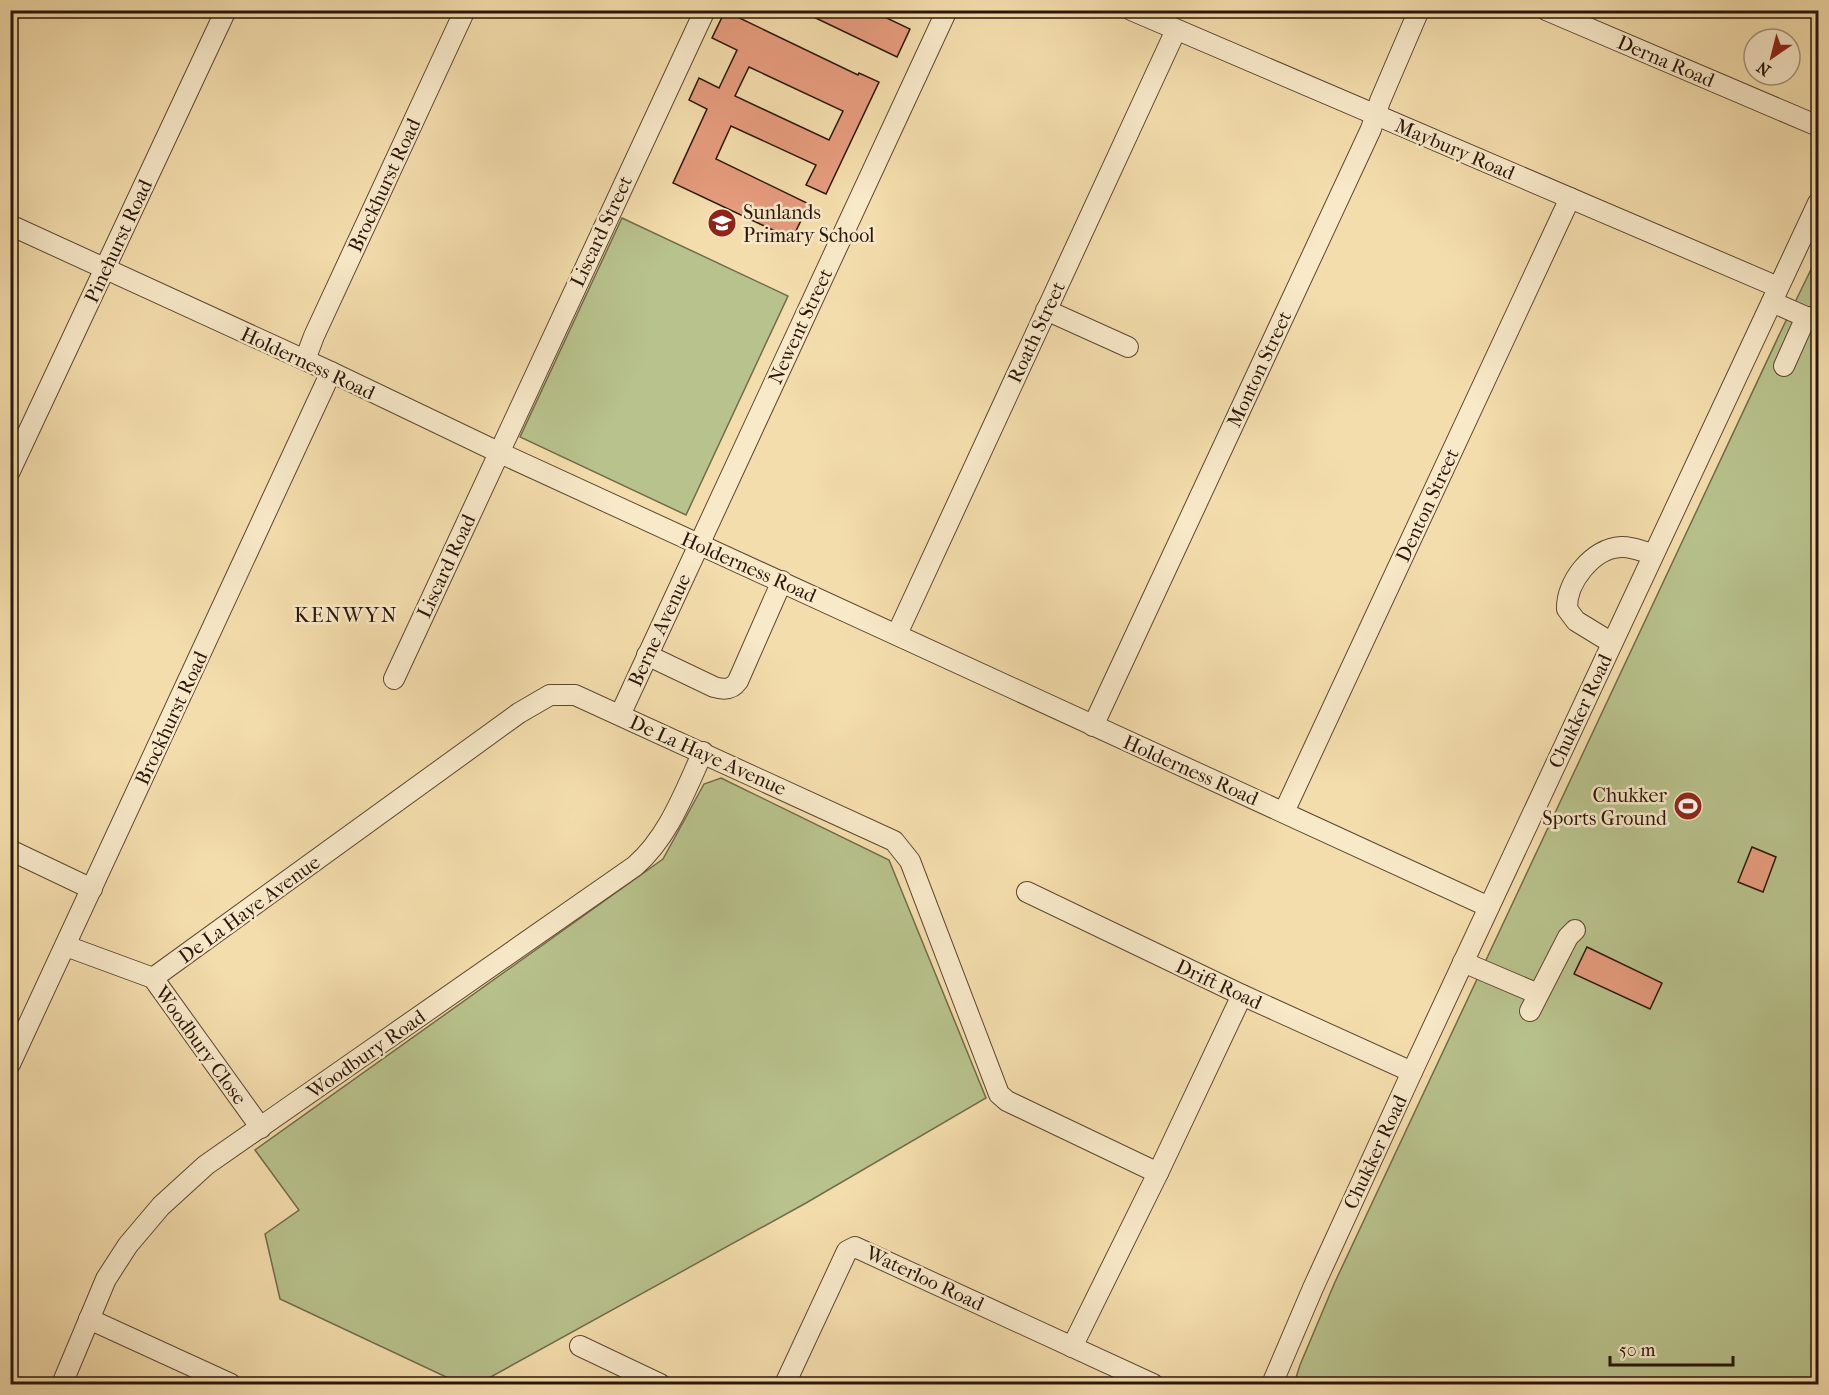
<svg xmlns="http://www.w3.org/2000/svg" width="1829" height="1395" font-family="'IM FELL French Canon',serif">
<rect width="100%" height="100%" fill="#f4ddac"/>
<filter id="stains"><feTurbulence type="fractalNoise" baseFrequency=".00333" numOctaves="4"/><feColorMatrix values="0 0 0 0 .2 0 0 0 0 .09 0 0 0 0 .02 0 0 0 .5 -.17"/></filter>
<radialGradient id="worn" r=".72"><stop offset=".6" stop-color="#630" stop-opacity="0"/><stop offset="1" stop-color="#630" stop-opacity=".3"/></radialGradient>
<g fill="#b8c28c" stroke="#726c4a" stroke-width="1.5">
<polygon points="622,218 788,296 686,515 520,437"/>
<polygon points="1818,255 1818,1384 1294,1384 1300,1365 1335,1282 1781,331"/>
<polygon points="721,778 889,860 986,1098 806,1203 478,1384 461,1384 280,1299 265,1234 299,1210 255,1150 663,859 704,784"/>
</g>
<g fill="#e69c7e" stroke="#2b1609" stroke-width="1.5" fill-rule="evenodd">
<polygon points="799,10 870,10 910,29 897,57"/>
<path d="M725 11 858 75 859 73 879 82 826 194 806 185 816 165 731 126 716 159 809 204 792 239 673 183 707 109 689 100 699 78 719 88 737 50 712 38ZM749 67 843 111 829 140 735 96Z"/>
<polygon points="1752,847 1776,857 1763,892 1738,882"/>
<polygon points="1587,947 1662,983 1650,1009 1574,974"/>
</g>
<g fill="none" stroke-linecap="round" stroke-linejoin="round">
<g stroke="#5d4832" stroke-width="22">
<g id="minor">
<polyline points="1131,10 1778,287"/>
<polyline points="1546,10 1818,126"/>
<polyline points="10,225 331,372 498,452 1489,907"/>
<polyline points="1772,302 1806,317 1816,318"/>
<polyline points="1046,310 1128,347"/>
<polyline points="305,360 314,336 465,10"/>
<polyline points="1784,366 1806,317"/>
<polyline points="10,471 226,10"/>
<polyline points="897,634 1176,30"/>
<path d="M1612 643 1576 621 1567 609C1566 582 1593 548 1621 547 1632 546 1643 552 1653 554"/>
<path d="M647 655 714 687C724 690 732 690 738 681L782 581"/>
<polyline points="394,679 705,10"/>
<polyline points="620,715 947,10"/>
<polyline points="1093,726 1371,129 1380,101 1419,10"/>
<polyline points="1284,812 1570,198"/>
<polyline points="10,850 92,889"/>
<polyline points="1027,892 1242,995 1412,1072"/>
<polyline points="66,946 153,978 261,1128"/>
<polyline points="1463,962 1538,994"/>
<polyline points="153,978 519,713 550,695 575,695 894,841 910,861 999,1094 1007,1101 1158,1173"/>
<polyline points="1530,1011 1568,937 1575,930"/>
<polyline points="10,1064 331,372"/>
<polyline points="89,1319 231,1384"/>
<polyline points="580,1346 660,1384"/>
<polyline points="1072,1347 1158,1173 1242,995"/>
<path d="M62 1384 106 1279 128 1245 161 1206 206 1165 635 866C669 836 684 793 703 752"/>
<polyline points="785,1384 847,1251 855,1247 1153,1384"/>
<polyline points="1272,1384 1313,1288 1412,1072 1818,203"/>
</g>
</g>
<use href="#minor" stroke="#f8e9c9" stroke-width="20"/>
</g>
<defs>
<g id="school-disc" transform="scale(1.5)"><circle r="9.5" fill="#8f2418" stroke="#f8e9c9"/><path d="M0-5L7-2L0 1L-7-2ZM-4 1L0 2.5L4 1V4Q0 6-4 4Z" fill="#fff"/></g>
<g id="stadium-disc" transform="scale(1.5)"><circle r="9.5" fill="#8f2418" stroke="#f8e9c9"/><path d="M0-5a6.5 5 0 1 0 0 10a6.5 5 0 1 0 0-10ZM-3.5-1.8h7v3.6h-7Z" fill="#fff"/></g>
</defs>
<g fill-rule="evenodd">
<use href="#school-disc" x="722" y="223"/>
<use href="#stadium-disc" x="1688" y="806"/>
</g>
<g text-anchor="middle" stroke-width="5" stroke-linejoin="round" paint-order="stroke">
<g font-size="20" fill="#2b1609" stroke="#f8e9c9">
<text transform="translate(1666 61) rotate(23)" y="7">Derna Road</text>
<text transform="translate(1455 149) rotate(23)" y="7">Maybury Road</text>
<text transform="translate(384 185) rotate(-65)" y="7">Brockhurst Road</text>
<text transform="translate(601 231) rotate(-65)" y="7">Liscard Street</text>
<text transform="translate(118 241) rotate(-65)" y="7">Pinehurst Road</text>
<text transform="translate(800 326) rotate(-65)" y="7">Newent Street</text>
<text transform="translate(1036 332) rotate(-65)" y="7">Roath Street</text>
<text transform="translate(308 363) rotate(25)" y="7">Holderness Road</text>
<text transform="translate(1259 369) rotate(-65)" y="7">Monton Street</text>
<text transform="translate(1427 505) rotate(-65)" y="7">Denton Street</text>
<text transform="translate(446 566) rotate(-65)" y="7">Liscard Road</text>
<text transform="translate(749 567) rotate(24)" y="7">Holderness Road</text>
<text transform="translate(659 630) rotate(-65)" y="7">Berne Avenue</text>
<text transform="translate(1580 711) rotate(-65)" y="7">Chukker Road</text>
<text transform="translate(171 718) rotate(-65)" y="7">Brockhurst Road</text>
<text transform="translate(708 755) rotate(24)" y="7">De La Haye Avenue</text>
<text transform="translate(1191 770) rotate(24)" y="7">Holderness Road</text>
<text transform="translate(249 909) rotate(-36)" y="7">De La Haye Avenue</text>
<text transform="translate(1219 984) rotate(25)" y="7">Drift Road</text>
<text transform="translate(201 1045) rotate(54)" y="7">Woodbury Close</text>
<text transform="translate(366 1054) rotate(-35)" y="7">Woodbury Road</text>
<text transform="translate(1375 1152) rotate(-65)" y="7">Chukker Road</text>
<text transform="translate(925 1278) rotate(25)" y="7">Waterloo Road</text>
</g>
<g font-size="20" fill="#2b1609" stroke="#f8e9c9" text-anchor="start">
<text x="743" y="219">Sunlands<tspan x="743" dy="23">Primary School</tspan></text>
<text x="1667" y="802" text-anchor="end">Chukker<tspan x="1667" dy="23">Sports Ground</tspan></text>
</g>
<g font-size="21" letter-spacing="1.5" fill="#2b1609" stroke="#f8e9c9">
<text x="346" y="622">KENWYN</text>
</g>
</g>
<rect width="1829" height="1395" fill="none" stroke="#f4ddac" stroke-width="36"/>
<rect x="12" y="12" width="1805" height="1371" fill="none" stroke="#2b1609" stroke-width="3"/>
<rect x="18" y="18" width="1793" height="1359" fill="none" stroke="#2b1609" stroke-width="1.5"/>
<g transform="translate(1772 57) rotate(215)"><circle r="28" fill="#f8e9c9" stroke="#a6957c" stroke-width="1.5"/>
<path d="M0-4.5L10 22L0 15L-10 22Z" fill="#8f2418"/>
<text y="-9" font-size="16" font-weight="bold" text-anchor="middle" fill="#2b1609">N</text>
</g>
<path d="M1610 1356v9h123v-9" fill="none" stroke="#2b1609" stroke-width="3"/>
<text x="1619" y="1356" font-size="18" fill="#2b1609" stroke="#f8e9c9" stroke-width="4.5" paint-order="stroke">50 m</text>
<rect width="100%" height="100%" filter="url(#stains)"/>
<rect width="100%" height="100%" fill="url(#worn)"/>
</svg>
